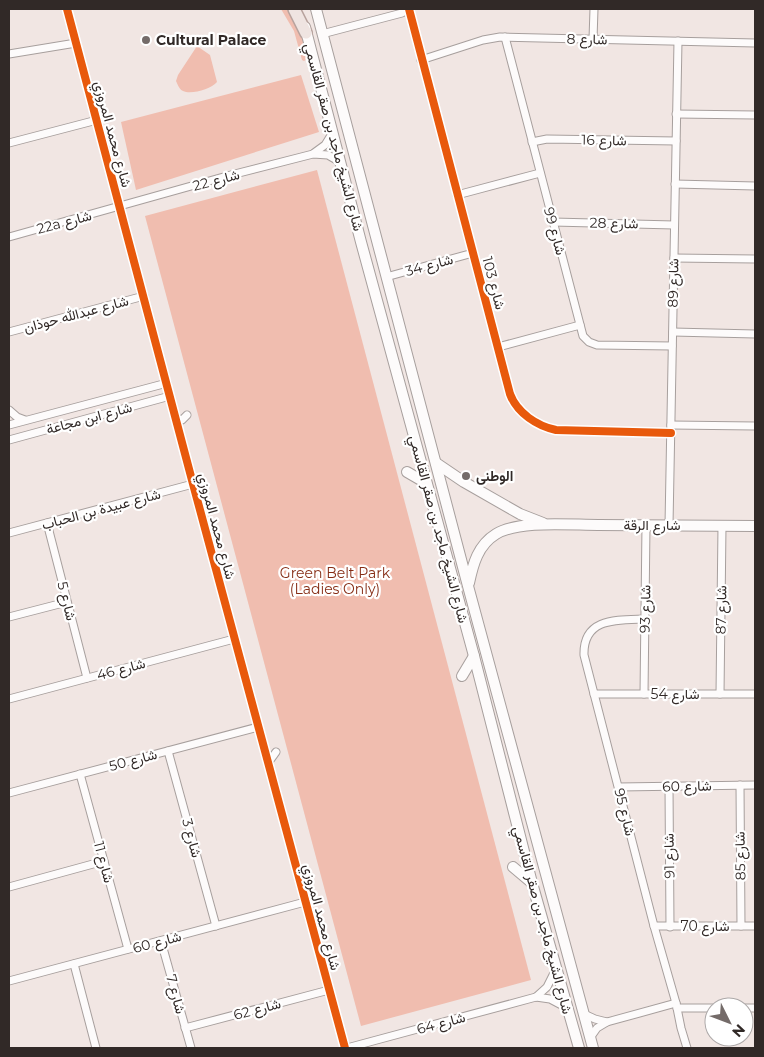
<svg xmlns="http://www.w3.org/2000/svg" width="764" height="1057" font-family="Montserrat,Vazirmatn,sans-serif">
<rect width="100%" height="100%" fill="#f1e6e3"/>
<g fill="#f0bdaf">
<path d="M281 9H289C297 23 309 42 308 58L304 61 302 60 294 31Z"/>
<path d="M197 46 210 55 217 82C211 89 191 95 183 91 179 89 178 85 176 81L178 75Z"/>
<polygon points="301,75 319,132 136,190 121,122"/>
<polygon points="317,170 531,980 361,1026 145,216"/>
</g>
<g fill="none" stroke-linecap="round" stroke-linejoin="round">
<g stroke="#a79f9d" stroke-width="9">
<g id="street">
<polyline points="67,9 193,484 345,1048"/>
<path d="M409 9 510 394C517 413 537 426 556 430L671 433"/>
<polyline points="322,34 402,13 408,9"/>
<polyline points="505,37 583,336 589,342 597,345 672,346"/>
<polyline points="593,39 594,9"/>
<polyline points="9,54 76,43"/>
<polyline points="421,60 483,40 500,37 755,43"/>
<polyline points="676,114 755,115"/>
<polyline points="532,142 547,139 676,141"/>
<polyline points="9,143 97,120"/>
<polyline points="314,153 325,145 333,132"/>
<polyline points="675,184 755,186"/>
<polyline points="457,195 540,173"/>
<polyline points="553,222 674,225"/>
<polyline points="9,237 227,176 313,154 328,155 340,162"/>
<polyline points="674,258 755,259"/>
<polyline points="386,277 473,253"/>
<polyline points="9,332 144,296"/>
<polyline points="673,332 755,334"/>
<polyline points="498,347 580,325"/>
<polyline points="9,410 17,417 25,420"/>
<polyline points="176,418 182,420 187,415"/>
<polyline points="9,425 167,383"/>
<polyline points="671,425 755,426"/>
<polyline points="9,440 170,396"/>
<polyline points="47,523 87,678"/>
<polyline points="669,525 678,41"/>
<polyline points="9,533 193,484"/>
<polyline points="9,617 67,602"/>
<path d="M645 619C618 620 583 617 584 655L654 926 676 1003 681 1028 687 1048"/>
<polyline points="594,694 755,694"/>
<polyline points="644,694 646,525"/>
<polyline points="720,694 722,526"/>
<polyline points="9,699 234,639"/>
<polyline points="168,751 216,926"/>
<polyline points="268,763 276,752"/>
<polyline points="80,774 128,949"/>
<polyline points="740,785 741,926"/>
<polyline points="669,786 670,927"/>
<polyline points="619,787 755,785"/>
<polyline points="9,793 258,727"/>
<polyline points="9,887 104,861"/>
<polyline points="654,926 755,926"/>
<polyline points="161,941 191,1048"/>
<polyline points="74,964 96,1048"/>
<polyline points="9,981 305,902"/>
<polyline points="536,997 547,987 556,969"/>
<polyline points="677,1008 714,1008"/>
<polyline points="744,1008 755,1008"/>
<polyline points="584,1014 595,1019 607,1022"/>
<polyline points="185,1028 329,990"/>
<polyline points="590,1038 597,1028 607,1022 676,1003"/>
<polyline points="347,1048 536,997 550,999 567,1008"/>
</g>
</g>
<g stroke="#a79f9d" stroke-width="12">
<g id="secondary">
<polyline points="316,9 468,586 593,1048"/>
<polyline points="305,27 361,242 474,656 532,883 579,1048"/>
<polyline points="436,463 464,482 520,514 543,523"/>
<polyline points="407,472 426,483"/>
<path d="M469 583C473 564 478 545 496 534 519 520 570 525 598 525 650 525 703 526 755 526"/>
<polyline points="462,676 474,656"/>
<polyline points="513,867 532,883"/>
</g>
</g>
<g stroke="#b8a39e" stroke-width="14">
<polyline id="primary" points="294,9 306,33"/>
</g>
<use href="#street" stroke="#fdfbfb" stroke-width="7"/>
<use href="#secondary" stroke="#fdfbfb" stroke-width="10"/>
<use href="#primary" stroke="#efe4e1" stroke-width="11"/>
<g stroke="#fff" stroke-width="11">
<g id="cycleway">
<polyline points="67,9 193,484 345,1048"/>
<path d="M409 9 510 394C517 413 537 426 556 430L671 433"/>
</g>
</g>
<use href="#cycleway" stroke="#e8590c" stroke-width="8"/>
</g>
<g fill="#746b69" stroke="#fff" stroke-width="2">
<circle cx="146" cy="40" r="5"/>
<circle cx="466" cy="476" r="5"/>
</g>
<g text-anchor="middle" stroke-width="4.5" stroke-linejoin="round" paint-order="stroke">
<g font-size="14" fill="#312927" stroke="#fff">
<text transform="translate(587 39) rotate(1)" y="5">شارع 8</text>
<text transform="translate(113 134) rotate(75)" y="5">شارع محمد المروزي</text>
<text transform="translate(334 137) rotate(75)" y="5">شارع الشيخ ماجد بن صقر القاسمي</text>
<text transform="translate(604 140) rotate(1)" y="5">شارع 16</text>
<text transform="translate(216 180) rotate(-15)" y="5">شارع 22</text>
<text transform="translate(64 222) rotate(-15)" y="5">22a شارع</text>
<text transform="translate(614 223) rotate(1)" y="5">شارع 28</text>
<text transform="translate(555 231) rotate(75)" y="5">شارع 99</text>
<text transform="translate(429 265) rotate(-15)" y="5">شارع 34</text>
<text transform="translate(494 283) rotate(75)" y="5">شارع 103</text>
<text transform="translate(673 283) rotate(-89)" y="5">شارع 89</text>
<text transform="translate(76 314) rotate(-15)" y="5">شارع عبدالله حوذان</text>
<text transform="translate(89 418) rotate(-15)" y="5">شارع ابن مجاعة</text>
<text transform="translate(101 509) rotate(-15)" y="5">شارع عبيدة بن الحباب</text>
<text x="652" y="530">شارع الرقة</text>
<text transform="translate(217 526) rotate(75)" y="5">شارع محمد المروزي</text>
<text transform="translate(439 529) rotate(75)" y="5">شارع الشيخ ماجد بن صقر القاسمي</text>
<text transform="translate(67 601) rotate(76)" y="5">شارع 5</text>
<text transform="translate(645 609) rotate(-89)" y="5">شارع 93</text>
<text transform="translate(721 610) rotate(-89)" y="5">شارع 87</text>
<text transform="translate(121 669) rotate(-15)" y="5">شارع 46</text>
<text x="675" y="699">شارع 54</text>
<text transform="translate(133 760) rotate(-15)" y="5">شارع 50</text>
<text transform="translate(687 786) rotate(-1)" y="5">شارع 60</text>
<text transform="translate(625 812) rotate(76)" y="5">شارع 95</text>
<text transform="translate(192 838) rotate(75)" y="5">شارع 3</text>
<text transform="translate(669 856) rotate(-91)" y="5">شارع 91</text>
<text transform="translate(740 856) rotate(-91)" y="5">شارع 85</text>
<text transform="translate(104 862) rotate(75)" y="5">شارع 11</text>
<text transform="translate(322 917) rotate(75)" y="5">شارع محمد المروزي</text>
<text transform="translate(543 920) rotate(75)" y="5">شارع الشيخ ماجد بن صقر القاسمي</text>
<text x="705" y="931">شارع 70</text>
<text transform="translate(157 942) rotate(-15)" y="5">شارع 60</text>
<text transform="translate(176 994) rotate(75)" y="5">شارع 7</text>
<text transform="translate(257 1009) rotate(-15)" y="5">شارع 62</text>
<text transform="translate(441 1023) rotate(-15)" y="5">شارع 64</text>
</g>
<g font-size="14" font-weight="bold" fill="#312927" stroke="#fff" text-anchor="start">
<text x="156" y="45">Cultural Palace</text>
<text x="476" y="481">الوطنی</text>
</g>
<g font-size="14" fill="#862d15" stroke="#fff">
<text x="335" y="578">Green Belt Park<tspan x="335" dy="16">(Ladies Only)</tspan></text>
</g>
</g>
<rect width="764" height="1057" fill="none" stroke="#312927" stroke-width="20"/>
<g transform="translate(729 1022) rotate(132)"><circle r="24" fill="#ffffff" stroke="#ada9a9"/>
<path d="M0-4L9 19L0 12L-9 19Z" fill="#746b69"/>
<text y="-8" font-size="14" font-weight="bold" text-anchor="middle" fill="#312927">N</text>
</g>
</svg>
